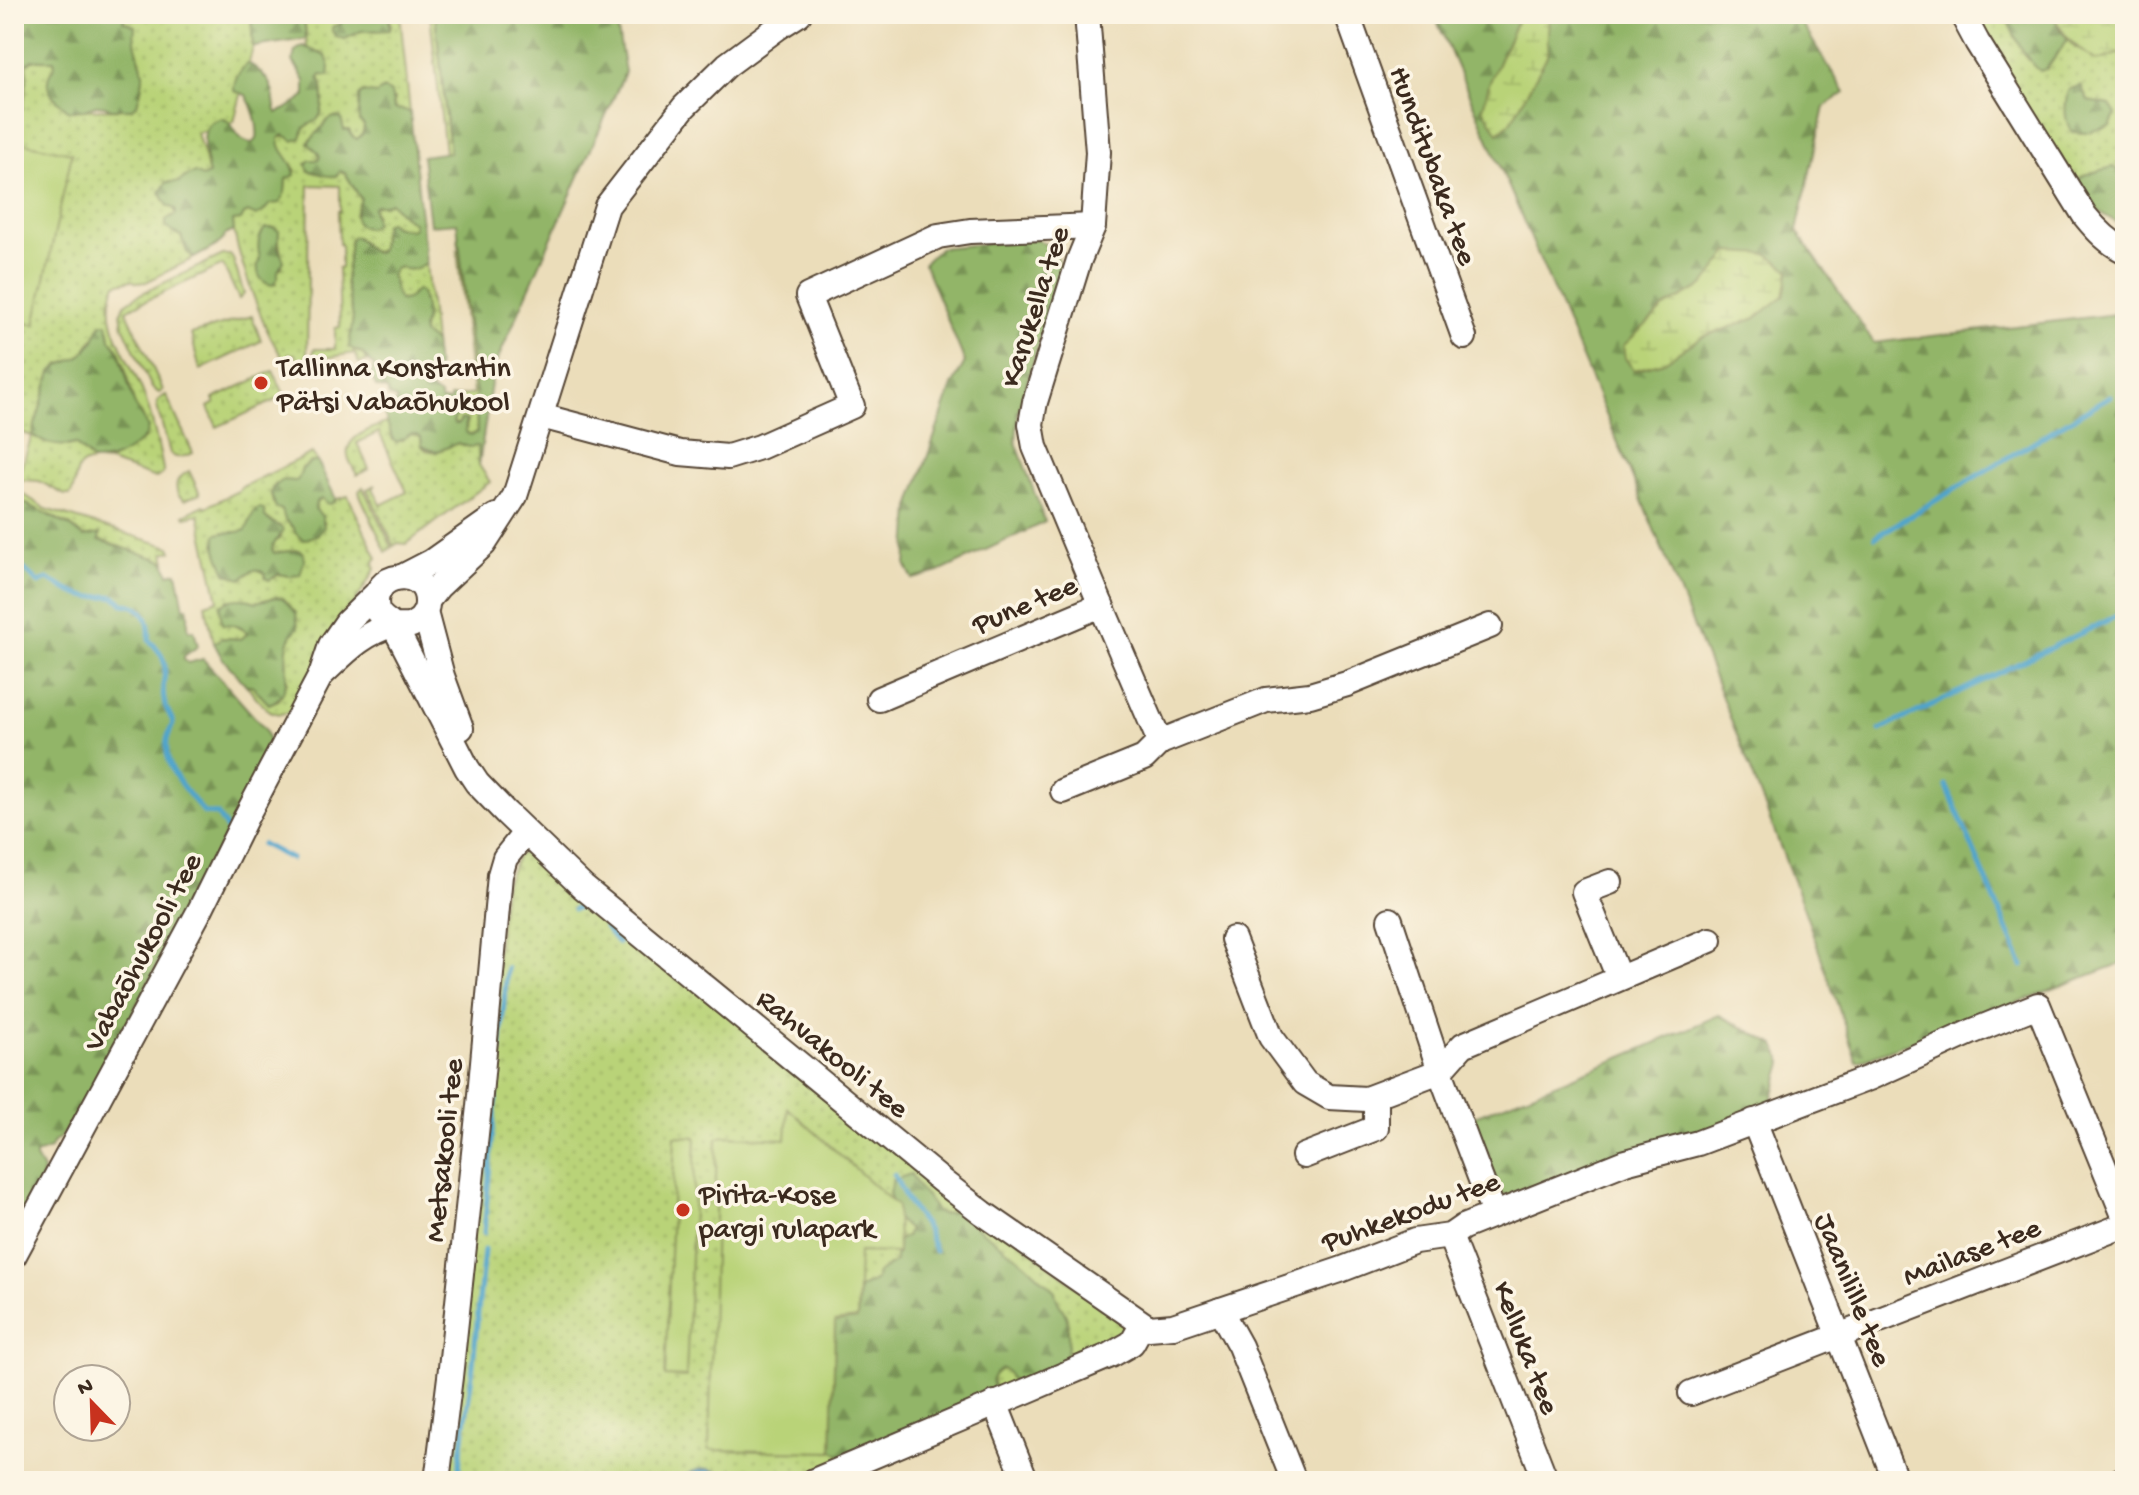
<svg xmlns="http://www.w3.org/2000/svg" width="2139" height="1495" font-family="'Gochi Hand',sans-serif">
<defs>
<pattern id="grass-dots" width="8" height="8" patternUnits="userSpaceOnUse" patternTransform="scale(2)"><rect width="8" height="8" fill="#b9d378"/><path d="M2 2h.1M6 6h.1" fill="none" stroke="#a0b567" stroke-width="1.8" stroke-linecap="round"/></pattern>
<pattern id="forest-firs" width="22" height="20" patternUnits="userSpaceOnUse" patternTransform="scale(2)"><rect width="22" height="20" fill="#92b568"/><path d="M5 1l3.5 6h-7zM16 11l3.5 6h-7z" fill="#789355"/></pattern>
<pattern id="wetland-marsh" width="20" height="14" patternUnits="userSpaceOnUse" patternTransform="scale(2)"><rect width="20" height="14" fill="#b9d378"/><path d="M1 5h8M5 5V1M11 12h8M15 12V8" fill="none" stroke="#a0b567"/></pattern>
<pattern id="water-waves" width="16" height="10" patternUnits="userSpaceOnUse" patternTransform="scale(2)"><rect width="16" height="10" fill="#50a4cc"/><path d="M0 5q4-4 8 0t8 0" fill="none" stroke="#4486a5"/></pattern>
</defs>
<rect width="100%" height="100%" fill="#fcf5e5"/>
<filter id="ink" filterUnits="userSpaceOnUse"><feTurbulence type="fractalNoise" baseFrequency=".0125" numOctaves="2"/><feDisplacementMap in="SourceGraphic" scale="16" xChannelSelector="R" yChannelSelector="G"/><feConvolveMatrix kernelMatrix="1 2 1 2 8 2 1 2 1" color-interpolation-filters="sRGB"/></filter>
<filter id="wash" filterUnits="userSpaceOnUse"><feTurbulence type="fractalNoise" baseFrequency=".006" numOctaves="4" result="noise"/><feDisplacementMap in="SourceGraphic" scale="32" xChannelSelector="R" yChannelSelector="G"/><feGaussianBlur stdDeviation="1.8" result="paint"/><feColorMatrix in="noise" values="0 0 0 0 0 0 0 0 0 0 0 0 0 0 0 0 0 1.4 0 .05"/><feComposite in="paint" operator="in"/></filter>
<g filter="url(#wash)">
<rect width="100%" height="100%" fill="#ebddba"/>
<g fill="url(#grass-dots)" stroke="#7a7e4b" stroke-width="2" fill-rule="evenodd">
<path d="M116 14H251L253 47 234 122 197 133 209 174 202 177H185L179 182H167L176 214 166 220 181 236 187 252 194 258 146 282 138 283 131 280 116 284C97 321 132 361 144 395 153 419 158 444 163 469V474L156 478 109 462 99 461 111 460 145 438C145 433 146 424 144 419 142 413 136 409 134 403 128 382 125 355 110 339L109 331 97 334 80 357 60 365 45 443 68 446 75 444 93 461C69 465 80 482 70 495H65L39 481 23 480 14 488 46 509 170 547 172 551 164 553 166 562 98 540 99 536 84 537 70 525 14 498V466L21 468 32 436 14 430V117C29 105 25 81 27 64L32 60H54L69 110 131 109Z"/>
<path d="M304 14H312L315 19 338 16 341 20V24L345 39 361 31 390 30 391 24 389 14H400L410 113 394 109V99L376 94 359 96 361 108 359 121 364 125C364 131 363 135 357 139L344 131 341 118C324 115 318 134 312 147L319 152 320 157 309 171 321 174 340 171 345 173 361 199 355 215H375L373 208 377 205H383L390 202 399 212 414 223 415 228C406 232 396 229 390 222 387 227 383 232 382 237 381 246 383 252 372 252L356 237 350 241 346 282 353 317 352 327 354 351 362 353 367 361 359 363 354 353 313 360 314 349H335V328L340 327 338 268H341V244H339L338 211H340V186L309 185 307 361 298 362 295 354H289L287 362C265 341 237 252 232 221L248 212 262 213 265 208 285 192 286 178 296 171C289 159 278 152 279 138L287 135 291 139 321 115C322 102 325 89 319 78L321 75V53L312 51 307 47ZM279 231C277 245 283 254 282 267L277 271 276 283 257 265Z"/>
<polygon points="430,14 435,14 450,153 445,153"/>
<polygon points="1971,14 2020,14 2009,23 2027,59 2047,69 2068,39 2075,48 2120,52 2125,56 2125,175 2113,167 2084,175 2077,181 2032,116"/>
<polygon points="458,239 476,395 477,432 473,435 468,434 466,431 467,421 461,419 458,424 454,424 452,422 462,404 457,397 473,394 457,250 459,250"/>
<polygon points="223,255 230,255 233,259 244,294 239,299 223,265 126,310 163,390 159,393 152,388 123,326 121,312 124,305 140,294"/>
<path d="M426 263 434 342 424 335 422 328 424 303 421 292 413 293 409 299 399 300C394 292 395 284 391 276L394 269 401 267C408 272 420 269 426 263Z"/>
<polygon points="252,316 261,341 200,370 191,334"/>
<polygon points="273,371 285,396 217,427 208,407 215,403 213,399"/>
<path d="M166 395 193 453C184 456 177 461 170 453L157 407 158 400Z"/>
<path d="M388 422 402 440 409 433 421 437 422 446 426 450 436 452 458 443 469 447 478 445 479 465 490 482 406 544 398 543 394 546 367 489 376 485 373 488 381 505 407 492 379 432 357 443 369 469 357 475C354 469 349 462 348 456 344 436 374 428 388 422Z"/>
<path d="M312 453 318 462H311L302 468 300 478 297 482 275 485 271 494 273 503 282 510 285 514 324 522 315 509 316 502 322 498 335 502 336 499 348 496 377 558 374 561 375 569 289 712C269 720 259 699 247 686L252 685 269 704 279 700 287 682 286 646 292 634 296 613 283 598 277 597 255 602 228 600 231 623 244 630 247 634 242 639 227 638 214 643 205 604 218 600 199 514 185 517 184 515 204 505 206 507 240 490V488ZM255 510C265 515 269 522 280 526L281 537 274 543 272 549 274 553 299 550 291 576 279 574 274 578C265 573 255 564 247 575L224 566 215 544 223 532 231 534 247 530Z"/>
<path d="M189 471 200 494 184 500 178 495C174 482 177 478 189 471Z"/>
<polygon points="363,487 392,547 386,552 360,495 359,491"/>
<polygon points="524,853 532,853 1126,1326 1127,1329 1126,1339 799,1481 442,1481 504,886 518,855"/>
</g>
<g fill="url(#forest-firs)" stroke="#667043" stroke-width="2">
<path d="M14 14H126L123 21 135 26C132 42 140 56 143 72 144 84 139 95 137 105L131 109H111L105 106 96 105 85 110 69 111C52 97 39 86 55 66L54 60H32L27 64V80L22 102 23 108 14 117Z"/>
<polygon points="251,14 304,14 306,39 253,47"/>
<polygon points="312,14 389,14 390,30 361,31 345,39 336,37 332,31 333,26 341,24 341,20 338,16 315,19"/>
<path d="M435 14H615L625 72 493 370 479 465 478 446 469 447 458 443 436 452 422 446 421 437C409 430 407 438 397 442L393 440 385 416 389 407 397 403 396 399 389 396 387 390 376 387 371 376 374 365C367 362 369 360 365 356 362 351 354 351 349 347L353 317 346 282 350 241 352 237H356L372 252 377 253 381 249 383 229 385 223 390 222 393 226 410 230 414 228V223L399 212 390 202 383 205H376L373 208 375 224C370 227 369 229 363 227 349 222 358 208 361 199L345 173 340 171 336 176C327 178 318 172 309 171L306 164 310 160H317L320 157 318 152 308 143 328 120 334 117 341 118 344 130H349L352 136 357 139C363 135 364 131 364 125L359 121C358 112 360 105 359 96L363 92 376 94 384 89 391 93 394 109 405 110 410 113 426 263C420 269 408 272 400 267L394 269 391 276C395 284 394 292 399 300 408 302 411 295 417 290L421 292C424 305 429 315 422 328L423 334 434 342 438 376 431 382C429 392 434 391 440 396L441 401H450V397H457L463 404 453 422 455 424H458L462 419H465L466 431 468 434 473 435 477 431 476 395 457 223 430 225 422 156 450 152Z"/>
<path d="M1434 14H1796L1845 93 1824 107 1797 231 1874 343 2125 313V962L1857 1062C1838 1007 1820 951 1799 896 1687 598 1561 306 1434 14Z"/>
<path d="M2020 14H2046L2055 17 2060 30 2068 39 2046 69 2040 71C2024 57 2017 41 2008 22Z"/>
<path d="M303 46 326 56 330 67 329 76 321 75 319 78C324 87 325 112 317 120 313 123 308 125 304 128L301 138 294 141 284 135 279 138C278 153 294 160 295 175L286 179 285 192 280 203 270 204 262 213 256 216 248 212 244 214 241 220 233 221 234 231 225 235 223 240 216 246 194 258 187 252 181 236 172 232 166 226V220L176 214 175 209 168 206 160 192 167 182H179L185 177 195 173 202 177 209 174C206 161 198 130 212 122 216 120 221 118 224 119 237 124 233 140 252 143L257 139C259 125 253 107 246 95L234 91C233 80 240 71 247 63 255 66 268 78 271 87 275 95 273 105 277 113L286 109 305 96V81L293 61 295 51Z"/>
<path d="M2081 85 2088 101 2110 105 2116 114 2110 126 2085 133 2072 132C2063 119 2065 105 2068 90Z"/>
<polygon points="2113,167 2125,175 2125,228 2097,210 2077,181 2084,175"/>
<path d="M265 228H274L279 231 278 247 284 261 278 271V277L273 285C258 283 255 270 260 258 257 248 258 237 265 228Z"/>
<polygon points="1037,239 1054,250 1061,270 1018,412 1016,442 1045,522 939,572 913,579 906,566 910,507 952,386 965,362 924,263 940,248"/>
<path d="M103 323H107L110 339 119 351 134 403 148 428C146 437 143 438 137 444 122 456 112 461 93 461L75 444C63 448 42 444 32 435L51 372 60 365 80 357 94 341 98 328Z"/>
<path d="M311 462H318L336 499 331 504 326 503 322 498 316 502 315 509 322 516 324 527 319 534 304 540 295 533 294 528 285 520 282 510 276 508 271 494 272 488 283 480C299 480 296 486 302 469Z"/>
<path d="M14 498 70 526 84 537 100 534 99 540 164 561 169 574 177 572 184 608 187 607C190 616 186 622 189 631L194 630 198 646 184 656V660L189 663 203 659 265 729 271 747 78 1117 68 1125 62 1136 55 1141 50 1149 36 1154V1158L43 1170C42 1177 36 1192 33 1198 28 1206 19 1212 14 1221Z"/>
<path d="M259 508 264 509C263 524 277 521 283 530 280 538 274 541 272 549L274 553 299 550 303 552 304 561 300 575 291 576 279 574 269 580 265 578V573C254 565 250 573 241 579L226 573C222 562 212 543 217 534 227 531 236 534 246 530L255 510Z"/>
<path d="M277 597 283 598 296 613 298 628C272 650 303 691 269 704L252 686H247L222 658 214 643 222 638 241 639 247 634C240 621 231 626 222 624L220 606C228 598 245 597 256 602Z"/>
<polygon points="1719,1015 1775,1045 1783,1063 1770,1107 1510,1198 1500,1191 1472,1117 1625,1056"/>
<path d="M911 1174 920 1191 927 1197 936 1212 941 1214 956 1212 1025 1263 1055 1291C1056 1305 1064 1307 1067 1319 1069 1328 1068 1336 1068 1345 1067 1372 1038 1373 1016 1381L1011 1380 1006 1370 1002 1369C993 1373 989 1380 996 1389L993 1392 845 1458 832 1450 835 1321 857 1319 859 1289 876 1280 877 1273 895 1262V1256L898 1253 897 1241 907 1235 909 1230 897 1219 889 1193 893 1180Z"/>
</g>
<g fill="url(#wetland-marsh)" stroke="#7a7e4b" stroke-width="2">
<polygon points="1520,14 1549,14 1547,56 1511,122 1498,133 1483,108 1489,84"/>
<path d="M2053 14H2084L2087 19H2102L2107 14H2125V56L2120 53 2097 61C2075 47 2064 38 2053 14Z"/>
<polygon points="1729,252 1768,254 1789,270 1784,296 1754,319 1702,337 1664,362 1634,370 1625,358 1623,346 1666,306 1704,285"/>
</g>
<g fill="#b9d378" stroke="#7a7e4b" stroke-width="2">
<polygon points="14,141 72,153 35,325 14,320"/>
<polygon points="788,1108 897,1206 898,1253 859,1252 857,1319 835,1322 832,1452 709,1450 717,1138 725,1136 786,1139"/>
<polygon points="675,1136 696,1137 686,1377 665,1376"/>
</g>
<polygon fill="url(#water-waves)" stroke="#466775" stroke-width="2" points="709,1469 729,1476 750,1477 756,1481 730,1481 700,1476 687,1481 671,1481 698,1470"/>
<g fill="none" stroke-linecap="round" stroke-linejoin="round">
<g stroke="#50a4cc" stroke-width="5">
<polyline points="1875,537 2110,396"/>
<path d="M14 568 24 569 39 583 47 579C61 586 77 597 92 597 106 597 114 592 123 604 144 604 151 621 149 640 178 668 157 675 165 705 167 711 171 716 173 722 172 728 168 734 167 740 163 771 188 791 204 813L217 814 226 828"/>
<polyline points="1880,730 2125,612"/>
<polyline points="1946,785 2023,966"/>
<polyline points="262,844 291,859"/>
<polyline points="574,909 584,906 591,912"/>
<polyline points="605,927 618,943"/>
<polyline points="894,1175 907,1201 927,1229 935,1251"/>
<polyline points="484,1233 507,968"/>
<polyline points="457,1481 472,1375 484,1250"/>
</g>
</g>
</g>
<g filter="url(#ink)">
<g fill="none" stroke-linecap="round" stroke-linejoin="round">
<g stroke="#554535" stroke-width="28">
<g id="minor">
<polyline points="1087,14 1098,152 1093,226 1079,260 1035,402 1031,424 1035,447 1101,605"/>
<polyline points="1347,14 1464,337"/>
<path d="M1962 14 1977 42 2085 216C2097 231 2108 242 2125 251"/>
<polyline points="541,416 680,453 728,457 760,447 852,406 808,296 938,236 970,231 1093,226"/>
<polyline points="402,577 431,562 496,516"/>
<polyline points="427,601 438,587 484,544 515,496 607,206 684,107 727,65 777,28 799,14"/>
<polyline points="425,612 442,676 461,728"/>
<path d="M321 675C341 657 363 632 391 626 400 625 407 629 415 623 422 619 427 611 427 603 428 565 368 571 377 609 380 619 388 620 394 627 397 631 400 638 403 643L467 768 477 783 506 813 583 887 943 1182 983 1213 1149 1328 1173 1326 1340 1270 1415 1241 1450 1236 1463 1227 1625 1162 1698 1143 1869 1078 1971 1032 2038 1005 2125 1218"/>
<polyline points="879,699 1101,605 1160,742 1266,700 1310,695 1347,684 1490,626"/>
<polyline points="1063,791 1144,758 1160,742"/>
<polyline points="1610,882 1584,892 1619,978"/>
<polyline points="1390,920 1440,1071 1494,1214"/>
<polyline points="1233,939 1271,1037 1305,1083 1329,1097 1366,1099 1440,1071 1463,1045 1710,940"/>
<polyline points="1754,1121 1896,1481"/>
<polyline points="1304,1156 1376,1128 1376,1096"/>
<polyline points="1450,1236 1546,1481"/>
<polyline points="14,1255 200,910 246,817 321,675 331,645 347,622 379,591"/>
<polyline points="1220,1310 1240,1346 1294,1481"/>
<polyline points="1691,1393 2125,1225"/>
<polyline points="995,1403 1026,1481"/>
<polyline points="437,1481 450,1377 479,1106 500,875 505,858 525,833"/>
<polyline points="814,1481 1111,1355 1132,1343 1142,1325"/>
<polyline points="2119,1481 2125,1479"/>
</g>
</g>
<use href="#minor" stroke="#fff" stroke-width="24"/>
</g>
</g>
<g fill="#c8321e" stroke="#fcf5e5" stroke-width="3">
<circle cx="261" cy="383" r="8"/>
<circle cx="683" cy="1210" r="8"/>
</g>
<g text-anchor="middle" stroke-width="7" stroke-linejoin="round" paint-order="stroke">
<g font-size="30" fill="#3b2a1e" stroke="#fcf5e5">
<text transform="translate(1435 165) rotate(70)" y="10">Hunditubaka tee</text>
<text transform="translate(1033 306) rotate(-72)" y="10">Karukella tee</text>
<text transform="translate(1024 603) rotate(-23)" y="10">Pune tee</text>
<text transform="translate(141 951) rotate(-62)" y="10">Vabaõhukooli tee</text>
<text transform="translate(834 1052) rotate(39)" y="10">Rahvakooli tee</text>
<text transform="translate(442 1150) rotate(-84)" y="10">Metsakooli tee</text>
<text transform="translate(1410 1210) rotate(-20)" y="10">Puhkekodu tee</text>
<text transform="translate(1971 1250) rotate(-21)" y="10">Mailase tee</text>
<text transform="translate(1855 1289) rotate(68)" y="10">Jaanilille tee</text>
<text transform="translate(1528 1347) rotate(69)" y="10">Kelluka tee</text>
</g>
<g font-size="30" fill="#3b2a1e" stroke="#fcf5e5" text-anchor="start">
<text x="277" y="376">Tallinna Konstantin<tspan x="277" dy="34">Pätsi Vabaõhukool</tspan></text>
<text x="699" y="1203">Pirita-Kose<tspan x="699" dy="34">pargi rulapark</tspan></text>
</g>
</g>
<rect width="2139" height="1495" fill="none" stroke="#fcf5e5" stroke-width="48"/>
<g transform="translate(92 1403) rotate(337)"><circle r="38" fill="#fcf5e5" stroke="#afa495" stroke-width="2"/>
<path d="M0-6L14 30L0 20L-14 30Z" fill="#c8321e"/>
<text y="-12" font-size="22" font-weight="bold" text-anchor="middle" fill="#3b2a1e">N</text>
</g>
</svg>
